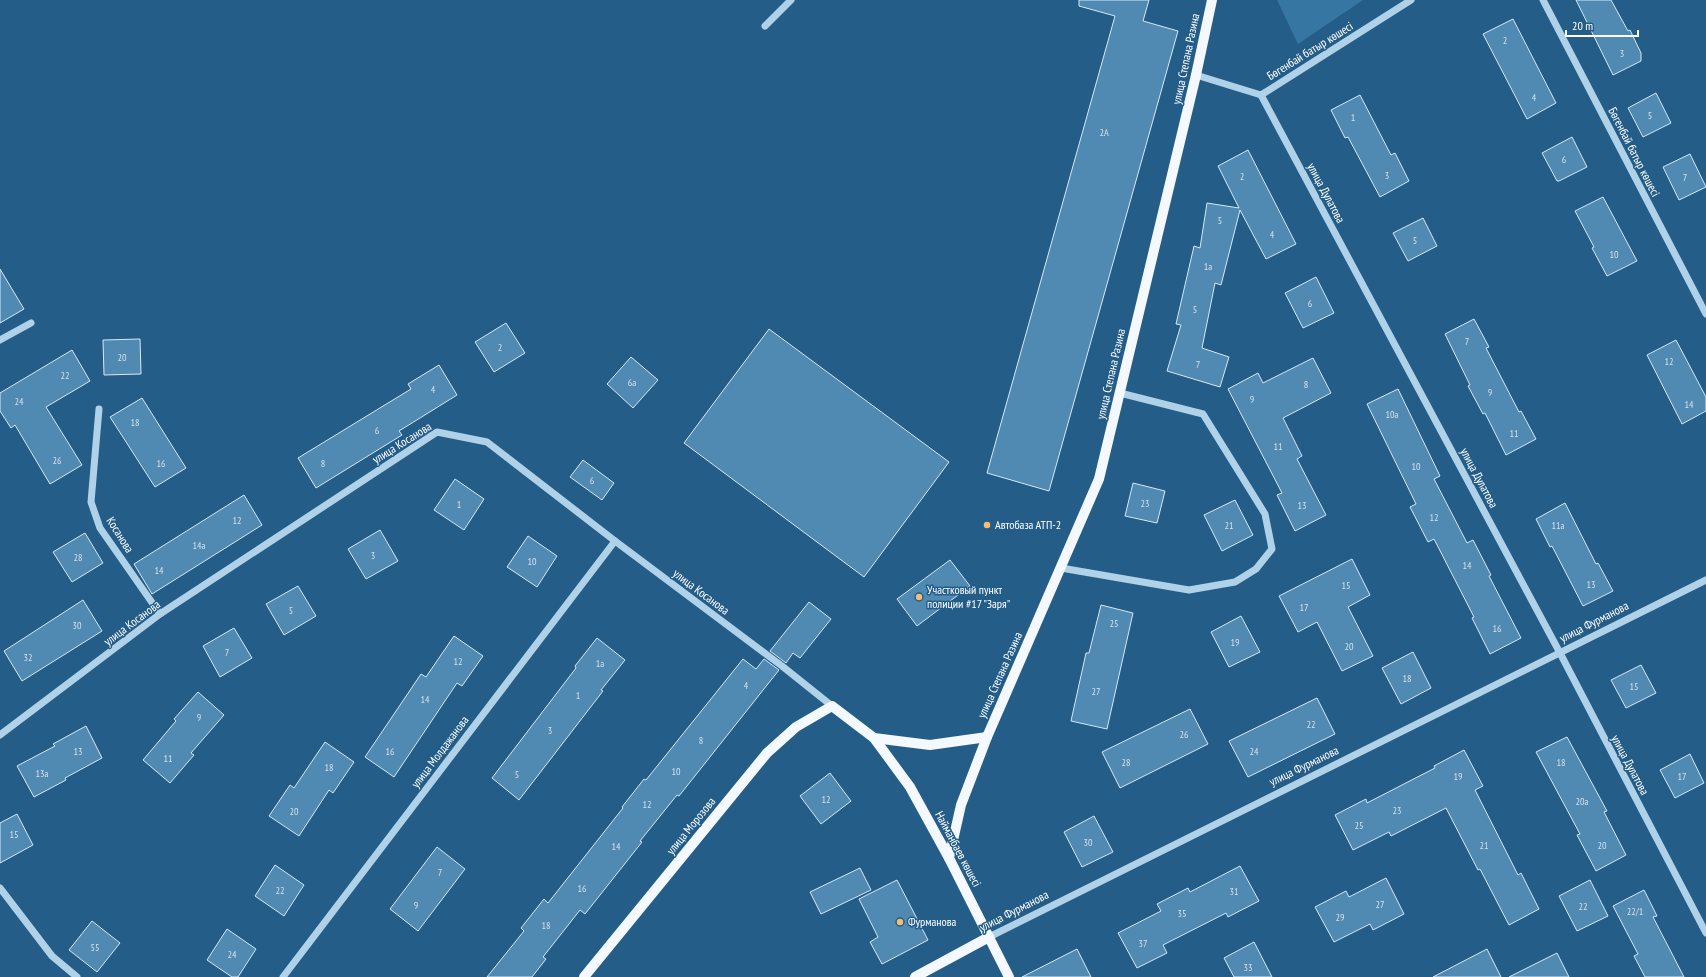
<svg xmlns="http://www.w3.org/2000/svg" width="1706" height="977" font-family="'PT Sans Narrow',sans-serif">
<rect width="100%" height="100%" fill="#245d88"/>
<polygon fill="#3576a3" points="1277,0 1363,0 1298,44"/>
<g fill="#5089b2" stroke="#d4e9f7">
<polygon points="1079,0 1149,0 1143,21 1178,31 1049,491 987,473 1115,16 1079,6"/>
<polygon points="1576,0 1611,0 1628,31 1630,30 1641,53 1641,61 1613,75"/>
<polygon points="1513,19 1556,103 1527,119 1483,34"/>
<polygon points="1656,93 1671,123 1643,137 1628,108"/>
<polygon points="1360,95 1391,155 1395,153 1409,181 1380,197 1348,137 1345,138 1331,110"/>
<polygon points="1572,137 1587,167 1559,181 1557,181 1542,153"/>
<polygon points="1248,150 1296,244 1266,259 1240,210 1221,285 1215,283 1202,348 1229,357 1220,387 1167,371 1181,325 1176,324 1194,246 1200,248 1207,203 1239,208 1218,166"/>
<polygon points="1690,154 1706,187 1679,200 1663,167"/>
<polygon points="1603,197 1637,261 1607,276 1592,248 1594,247 1575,211"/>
<polygon points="1423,218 1437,246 1408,261 1393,233"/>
<polygon points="0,269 24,309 0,323"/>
<polygon points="1316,277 1334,313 1303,328 1285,293"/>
<polygon points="1474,319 1489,347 1486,348 1519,412 1521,411 1536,439 1506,455 1485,413 1483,414 1468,386 1470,385 1445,334"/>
<polygon points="506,323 525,353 494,372 475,342"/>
<polygon points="769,329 949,462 864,577 684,443"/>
<polygon points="140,339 141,374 104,375 103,340"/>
<polygon points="1676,340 1706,397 1706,411 1682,424 1647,355"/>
<polygon points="72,350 90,381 46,407 82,465 50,484 15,425 11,428 0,411 0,393"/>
<polygon points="631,357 658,380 633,408 607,384"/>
<polygon points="1313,358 1331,393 1283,418 1302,456 1297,459 1326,515 1295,531 1277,495 1282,493 1228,389 1258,373 1263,383"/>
<polygon points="439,365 457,395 399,431 402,435 316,488 298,458 411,389 408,384"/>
<polygon points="1398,389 1440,476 1434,479 1467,543 1473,540 1491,575 1489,576 1521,638 1490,654 1472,618 1474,617 1434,539 1428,542 1410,507 1416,504 1367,404"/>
<polygon points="142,398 186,468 155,487 110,417"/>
<polygon points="583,460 614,483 602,500 570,477"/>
<polygon points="455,479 484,499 464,530 434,510"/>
<polygon points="1133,483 1165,491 1157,523 1125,516"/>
<polygon points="244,495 262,525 152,594 134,564"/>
<polygon points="1235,500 1253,535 1222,551 1204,515"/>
<polygon points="1565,503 1596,564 1598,563 1613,591 1583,606 1552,546 1550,547 1536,519"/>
<polygon points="380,530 398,561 366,579 348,549"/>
<polygon points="85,533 103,563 72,582 53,552"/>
<polygon points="528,536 557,556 537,587 507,567"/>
<polygon points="1352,559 1370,595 1348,607 1373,656 1342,671 1317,622 1298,632 1279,596"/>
<polygon points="950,560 970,586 917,626 897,599"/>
<polygon points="298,586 316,616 284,635 266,604"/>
<polygon points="83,600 102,631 22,681 4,651"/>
<polygon points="809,602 831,619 800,658 793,653 786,663 770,651"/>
<polygon points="1101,605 1133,613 1107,729 1071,721 1086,653 1089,653"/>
<polygon points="1241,616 1260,652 1229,667 1211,632"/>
<polygon points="234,628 252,658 220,677 203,646"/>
<polygon points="454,636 483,656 462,686 457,683 394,777 365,757 421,674 426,677"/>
<polygon points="597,638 625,660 601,690 603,691 519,800 492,778 576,668 575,666"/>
<polygon points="1413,652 1431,688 1401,704 1382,668"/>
<polygon points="743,659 756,669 764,659 779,670 679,796 677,795 640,841 642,842 585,914 580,910 543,957 546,959 532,977 487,977 524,931 521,928 544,899 548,903 623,808 622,807 644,779 646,780"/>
<polygon points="1641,665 1656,693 1626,708 1611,680"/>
<polygon points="198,692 224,715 191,753 194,755 170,783 143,760 176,721 174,719"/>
<polygon points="1317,698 1335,734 1248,777 1229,741"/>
<polygon points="1190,709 1208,744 1120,788 1102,752"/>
<polygon points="86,726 102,758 65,778 66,780 34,797 17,766 55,746 53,744"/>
<polygon points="1567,737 1607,811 1604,812 1626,855 1596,871 1577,835 1580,834 1536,752"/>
<polygon points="325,742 354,762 333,793 329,790 299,836 269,816 290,785 294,788"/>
<polygon points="1464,750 1483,786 1475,790 1518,875 1521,873 1539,909 1509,925 1480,869 1478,870 1446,808 1391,836 1389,832 1353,850 1335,815 1366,799 1367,803 1435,768 1434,766"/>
<polygon points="1690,754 1704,783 1675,798 1660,770"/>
<polygon points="830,773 851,801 821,824 800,796"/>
<polygon points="17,814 33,845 0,863 0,823"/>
<polygon points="1094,816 1113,852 1082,867 1064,832"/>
<polygon points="437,847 465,869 418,931 390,909"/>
<polygon points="275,865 304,885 284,916 255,896"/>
<polygon points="1240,866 1259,901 1228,917 1226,913 1163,945 1167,953 1137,968 1118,933 1161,911 1157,904 1188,888 1190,892"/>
<polygon points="860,868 871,890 821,914 810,892"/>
<polygon points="1386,878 1404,914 1373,930 1370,924 1334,942 1315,907 1346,891 1349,897"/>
<polygon points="897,880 928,940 882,964 870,942 878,937 859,899"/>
<polygon points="1590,880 1608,916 1577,931 1559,896"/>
<polygon points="1644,890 1657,916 1653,917 1684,977 1645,977 1634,956 1638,954 1613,906"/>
<polygon points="92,921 120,943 97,972 69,950"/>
<polygon points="227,929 256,949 238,977 232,977 207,960"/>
<polygon points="1254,942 1272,977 1234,977 1224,958"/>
<polygon points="1077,949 1091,977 1022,977"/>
<polygon points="1487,949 1501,977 1433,977"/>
<polygon points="1557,953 1569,977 1509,977"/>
</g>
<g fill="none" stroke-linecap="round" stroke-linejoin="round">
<g stroke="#afd2e9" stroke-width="7">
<polyline points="1543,0 1706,314"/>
<polyline points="765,26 791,0"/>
<polyline points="1196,75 1261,95 1560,653 1706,933"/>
<polyline points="1261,95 1411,0"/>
<polyline points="0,340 31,323"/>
<polyline points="99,409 91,502 100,528 160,614"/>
<polyline points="1061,568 1189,590 1235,582 1256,569 1272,549 1265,514 1203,414 1120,393"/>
<polyline points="0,735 160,614 437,432 487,442 615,541 782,666 832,706"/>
<polyline points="0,888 52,956 77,977"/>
<polyline points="989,937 1706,580"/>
<polyline points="283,977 615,541"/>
</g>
<g stroke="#f3f9fe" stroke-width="10">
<polyline points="874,738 930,745 987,737"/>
<polyline points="949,858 961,805 987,737 1099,479 1196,75 1212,0"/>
<polyline points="584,977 767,753 796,727 832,706 874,738 910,787 949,858 1009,977"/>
<polyline points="915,977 989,937"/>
</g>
</g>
<g fill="#f4bd73" stroke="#245d88" stroke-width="1.5">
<circle cx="987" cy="525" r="4"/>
<circle cx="919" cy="597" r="4"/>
<circle cx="900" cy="922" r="4"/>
</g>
<g text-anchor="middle" stroke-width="3" stroke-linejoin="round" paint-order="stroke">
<g font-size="10" fill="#d3e2ec">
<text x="1505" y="44">2</text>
<text x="1622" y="57">3</text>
<text x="1534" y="101">4</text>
<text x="1650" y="119">5</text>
<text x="1353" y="121">1</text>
<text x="1104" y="136">2А</text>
<text x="1564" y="163">6</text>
<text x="1387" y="179">3</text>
<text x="1242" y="180">2</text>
<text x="1685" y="181">7</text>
<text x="1220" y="224">5</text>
<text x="1272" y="238">4</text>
<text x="1415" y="244">5</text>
<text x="1614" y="258">10</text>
<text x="1208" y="270">1а</text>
<text x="1310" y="307">6</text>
<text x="1195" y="313">5</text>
<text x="1467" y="345">7</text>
<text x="500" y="351">2</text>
<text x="122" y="361">20</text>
<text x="1669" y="365">12</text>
<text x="1198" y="368">7</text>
<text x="65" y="379">22</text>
<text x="632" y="386">6а</text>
<text x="1306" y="388">8</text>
<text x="433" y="393">4</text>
<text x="1490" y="396">9</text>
<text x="1252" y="403">9</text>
<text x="19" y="405">24</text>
<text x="1689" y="408">14</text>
<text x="1392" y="418">10а</text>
<text x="135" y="426">18</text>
<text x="377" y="434">6</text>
<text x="1514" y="437">11</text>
<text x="1278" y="450">11</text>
<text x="57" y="464">26</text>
<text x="161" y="467">16</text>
<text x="323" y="467">8</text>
<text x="1416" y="470">10</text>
<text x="592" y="484">6</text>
<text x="1145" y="507">23</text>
<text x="459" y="508">1</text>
<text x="1302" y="509">13</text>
<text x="1434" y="521">12</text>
<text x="237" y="524">12</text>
<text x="1229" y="529">21</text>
<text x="1558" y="529">11а</text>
<text x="199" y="549">14а</text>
<text x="373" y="559">3</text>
<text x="78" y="561">28</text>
<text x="532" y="565">10</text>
<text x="1467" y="569">14</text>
<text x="159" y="574">14</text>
<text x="1591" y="588">13</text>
<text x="1346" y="589">15</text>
<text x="1304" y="611">17</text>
<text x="291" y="614">5</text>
<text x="1114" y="627">25</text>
<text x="77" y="629">30</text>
<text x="1497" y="632">16</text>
<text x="1235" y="646">19</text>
<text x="1349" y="650">20</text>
<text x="227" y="656">7</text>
<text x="28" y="661">32</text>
<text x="458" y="665">12</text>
<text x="600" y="667">1а</text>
<text x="1407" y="682">18</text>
<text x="746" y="689">4</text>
<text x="1634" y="690">15</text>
<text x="1096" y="695">27</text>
<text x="578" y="699">1</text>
<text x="425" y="703">14</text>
<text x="199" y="721">9</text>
<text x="1311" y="728">22</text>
<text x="550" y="734">3</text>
<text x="1184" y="738">26</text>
<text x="701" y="744">8</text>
<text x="78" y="755">13</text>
<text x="390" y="755">16</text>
<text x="1254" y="755">24</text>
<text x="168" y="762">11</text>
<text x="1126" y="766">28</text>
<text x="1561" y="766">18</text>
<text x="329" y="771">18</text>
<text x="676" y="775">10</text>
<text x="42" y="777">13а</text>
<text x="517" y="778">5</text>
<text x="1458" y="780">19</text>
<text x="1682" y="780">17</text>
<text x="826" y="803">12</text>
<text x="1582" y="805">20а</text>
<text x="647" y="808">12</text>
<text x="1397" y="814">23</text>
<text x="294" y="815">20</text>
<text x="1359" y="829">25</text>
<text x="14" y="838">15</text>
<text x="1088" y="846">30</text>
<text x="1484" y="849">21</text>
<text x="1602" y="849">20</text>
<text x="616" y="850">14</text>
<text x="440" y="876">7</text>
<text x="582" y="892">16</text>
<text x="280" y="894">22</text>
<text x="1234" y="895">31</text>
<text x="1380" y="908">27</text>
<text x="416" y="909">9</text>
<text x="1583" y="910">22</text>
<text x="1635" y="915">22/1</text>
<text x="1182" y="917">35</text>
<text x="1340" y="921">29</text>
<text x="546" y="929">18</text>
<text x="1143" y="947">37</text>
<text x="95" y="951">55</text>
<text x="232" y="958">24</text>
<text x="1248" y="971">33</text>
</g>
<g font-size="12" fill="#fff" stroke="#245d88">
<text transform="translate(1310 51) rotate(-32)" y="4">Бөгенбай батыр көшесі</text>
<text transform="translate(1186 59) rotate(-78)" y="4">улица Степана Разина</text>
<text transform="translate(1634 152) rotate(63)" y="4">Бөгенбай батыр көшесі</text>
<text transform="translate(1326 193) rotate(62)" y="4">улица Дулатова</text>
<text transform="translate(1111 374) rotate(-77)" y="4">улица Степана Разина</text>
<text transform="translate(402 443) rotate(-32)" y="4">улица Косанова</text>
<text transform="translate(1479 478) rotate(62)" y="4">улица Дулатова</text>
<text transform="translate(120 535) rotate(58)" y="4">Косанова</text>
<text transform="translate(701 592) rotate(37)" y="4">улица Косанова</text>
<text transform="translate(1594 622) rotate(-27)" y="4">улица Фурманова</text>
<text transform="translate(132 623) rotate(-37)" y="4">улица Косанова</text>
<text transform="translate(1000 675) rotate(-66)" y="4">улица Степана Разина</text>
<text transform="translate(440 752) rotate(-53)" y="4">улица Молдажанова</text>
<text transform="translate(1630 765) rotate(62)" y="4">улица Дулатова</text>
<text transform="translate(1304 766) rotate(-26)" y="4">улица Фурманова</text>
<text transform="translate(691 826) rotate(-51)" y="4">улица Морозова</text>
<text transform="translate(958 849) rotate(62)" y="4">Найманбаев көшесі</text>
<text transform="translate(1014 911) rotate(-27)" y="4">улица Фурманова</text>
</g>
<g font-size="12" fill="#fff" stroke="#245d88" text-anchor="start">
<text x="995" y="529">Автобаза АТП-2</text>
<text x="927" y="594">Участковый пункт<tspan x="927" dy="14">полиции #17 "Заря"</tspan></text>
<text x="908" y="926">Фурманова</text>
</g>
</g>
<path d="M1566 30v6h72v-6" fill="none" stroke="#ffffff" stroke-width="2"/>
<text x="1572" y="30" font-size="12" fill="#ffffff" stroke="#245d88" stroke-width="3" paint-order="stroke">20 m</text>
</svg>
